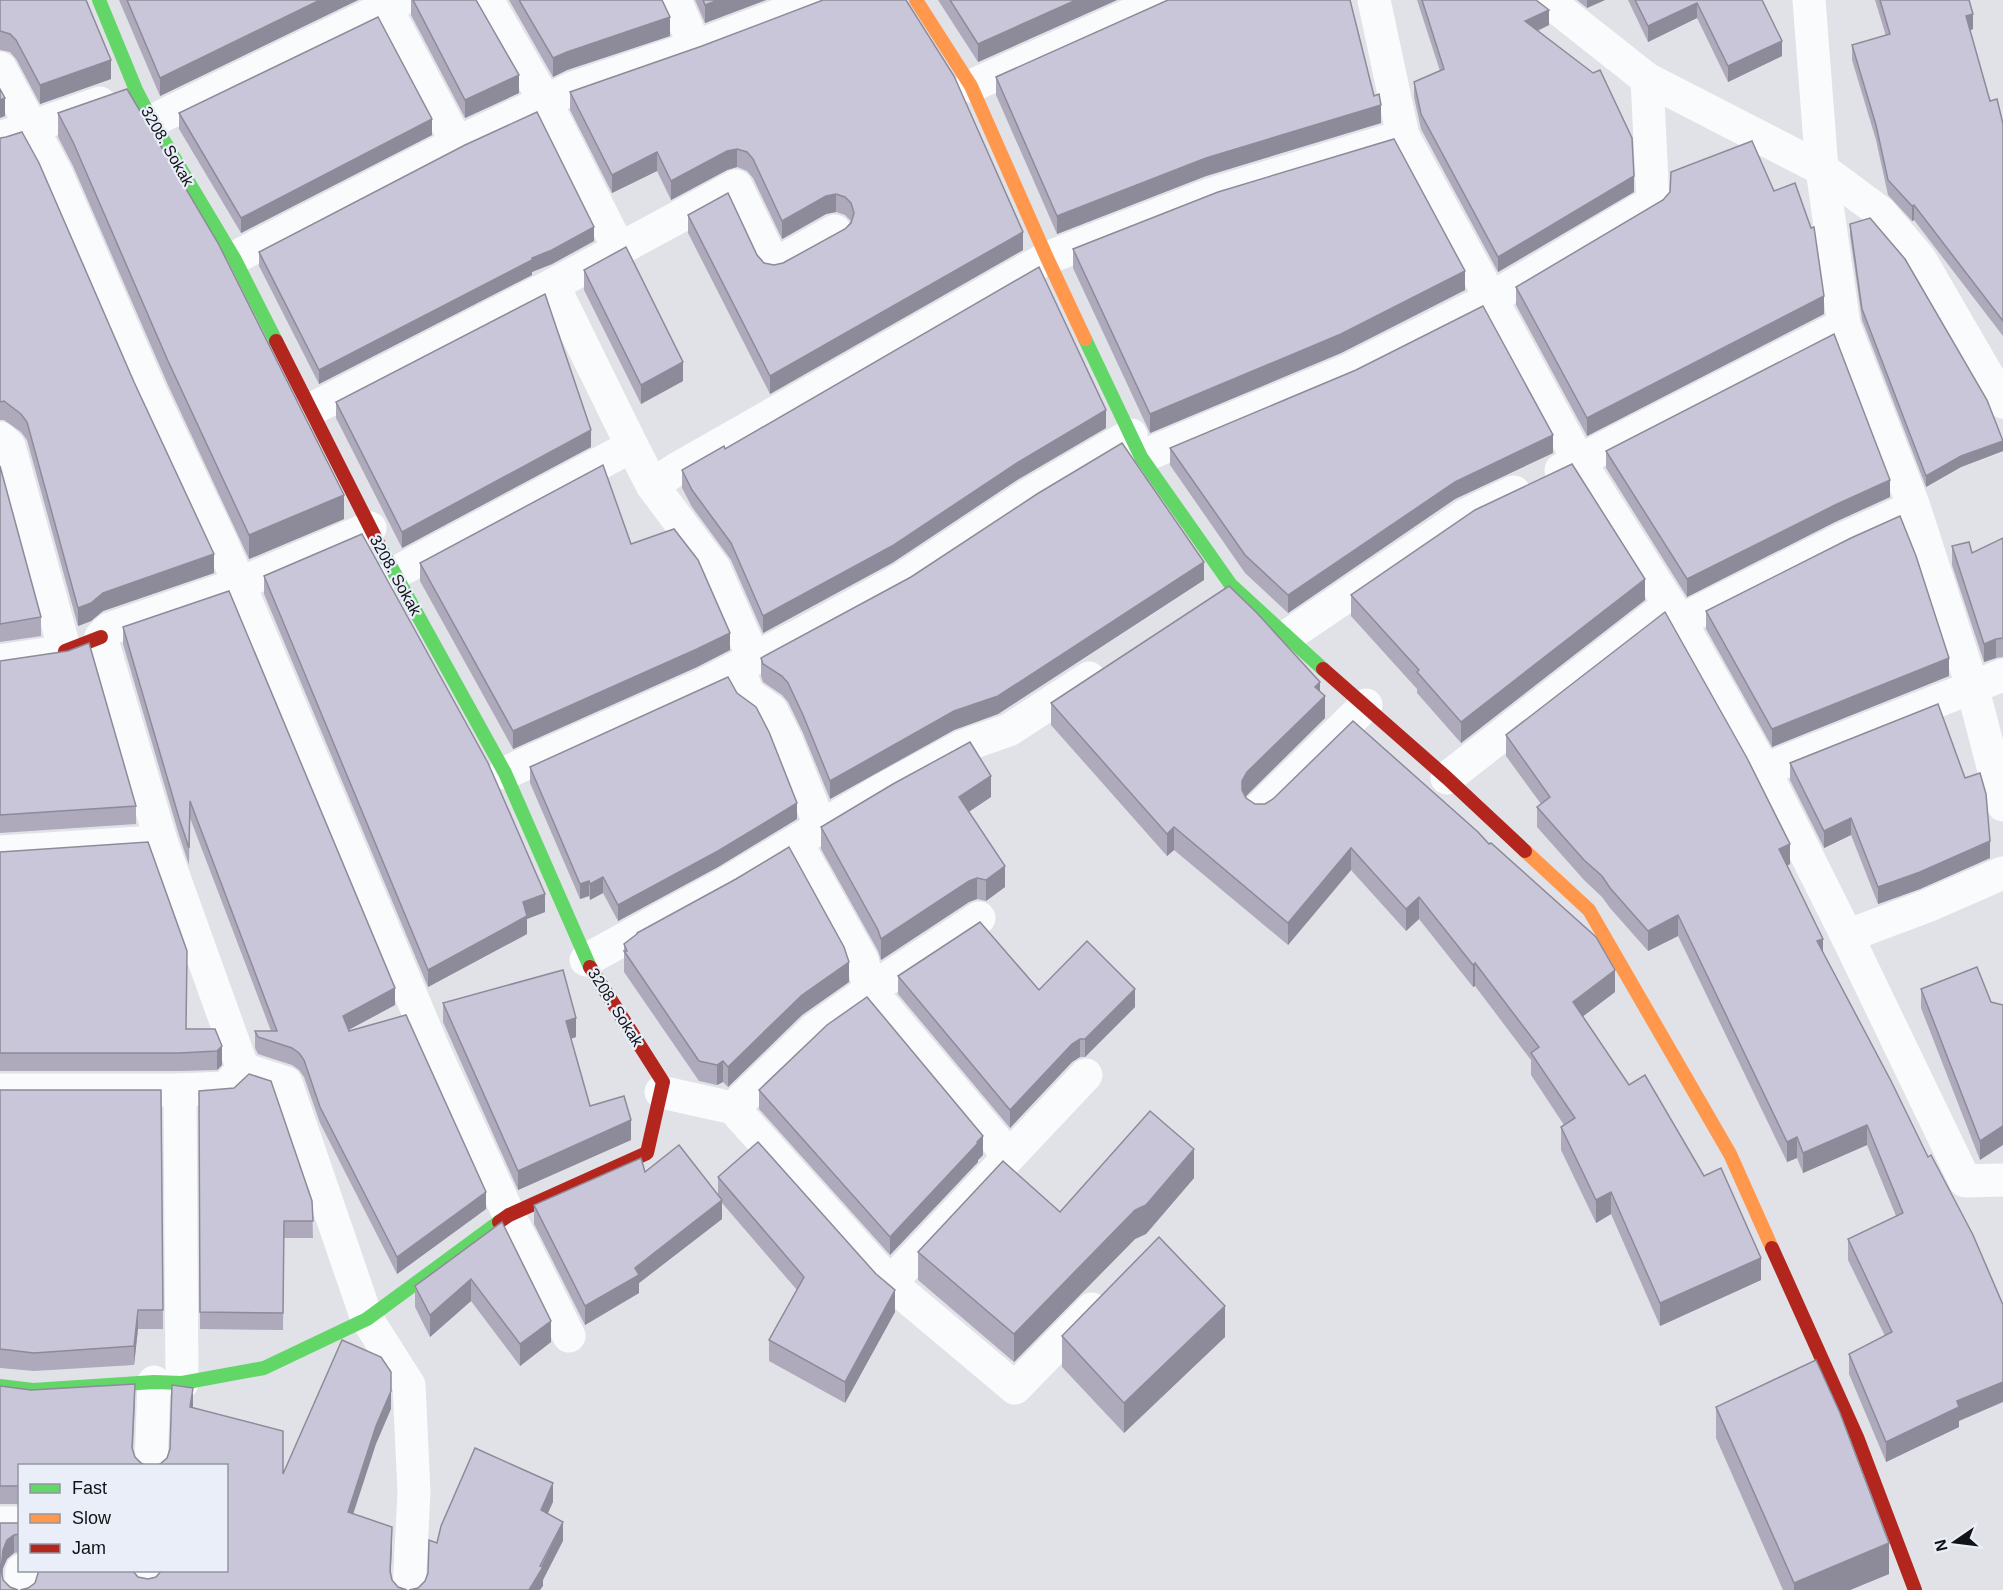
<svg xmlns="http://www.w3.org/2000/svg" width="2003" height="1590" font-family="Arial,sans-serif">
<rect width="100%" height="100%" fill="#e0e2e8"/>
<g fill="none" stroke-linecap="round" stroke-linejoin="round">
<g stroke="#fafbfc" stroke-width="33">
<polyline points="382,0 457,143"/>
<polyline points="487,0 545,101 619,249"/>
<polyline points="675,0 695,47"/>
<polyline points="1374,0 1403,136 1579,461 1680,621 1764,770 1847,936 1965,1181 2003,1180"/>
<polyline points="1547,0 1647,79 1822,169 1880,212 1920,259 2003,402"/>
<polyline points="1809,0 1822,169 1844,325 1914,507 1972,686 2003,805"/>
<polyline points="0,68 56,173 151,393 224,548 434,1050 509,1215 569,1336"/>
<polyline points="971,86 1163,0"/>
<polyline points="152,121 401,0"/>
<polyline points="0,138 100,103"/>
<polyline points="234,258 457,143 573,88 695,47 819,0"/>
<polyline points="553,285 632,446"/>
<polyline points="310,410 553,285 736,186 774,265 835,231"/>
<polyline points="0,438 9,446 65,651 0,661"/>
<polyline points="1141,457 1349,370 1492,298 1653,202 1647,79"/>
<polyline points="1561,470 1844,325"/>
<polyline points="652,485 714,568 754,659"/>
<polyline points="370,528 239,584 109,629 101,637 161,841 243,1069 286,1083 367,1319 409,1385 414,1492 409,1590"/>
<polyline points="395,573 632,446 652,485 680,467 1047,258 1212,194 1403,136"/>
<polyline points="1680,621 1843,539 1914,507"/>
<polyline points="1286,637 1466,515 1514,492"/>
<polyline points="738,668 748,694 771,710 786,740 820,825"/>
<polyline points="1764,770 2003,675"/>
<polyline points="505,773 705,684 802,634 902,579 1027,496 1131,435"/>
<polyline points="1447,778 1669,605"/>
<polyline points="1260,808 1366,705"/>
<polyline points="796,842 862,960 870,990 1009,1156"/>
<polyline points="0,852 139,843"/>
<polyline points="1847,936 1927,906 2003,873"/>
<polyline points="586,960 727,883 884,789 963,746 1009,730 1089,678"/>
<polyline points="0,1090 180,1090 182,1383"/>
<polyline points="180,1090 226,1088 243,1069"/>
<polyline points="661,1092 733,1108 890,1283 1086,1075"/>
<polyline points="733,1108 815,1029 870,990 979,918"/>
<polyline points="890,1283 1015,1388 1092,1309"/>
<polyline points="151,1466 154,1382"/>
<polyline points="0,1523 20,1523"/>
<polyline points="147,1579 147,1570"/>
<polyline points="20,1590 22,1570"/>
</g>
<g stroke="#63d668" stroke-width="14">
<polyline points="99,0 136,90 152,121 234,258 276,341"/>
<polyline points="1085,339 1141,457 1231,585 1323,669"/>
<polyline points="380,547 505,773 590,967"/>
<polyline points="0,1386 33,1390 154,1382 182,1383 264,1368 367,1319 499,1222"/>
</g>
<g stroke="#ff974d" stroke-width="14">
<polyline points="916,0 971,86 1047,258 1085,339"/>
<polyline points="1525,851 1589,910 1730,1154 1772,1248"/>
</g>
<g stroke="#b3261e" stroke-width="14">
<polyline points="276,341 380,547"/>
<polyline points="65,651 101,637"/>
<polyline points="1323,669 1447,778 1525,851"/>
<polyline points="499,1222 509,1215 647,1153 663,1082 590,967"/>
<polyline points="1772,1248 1857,1437 1915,1590"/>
</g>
</g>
<g fill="#aeaabb">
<polygon points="0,0 111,79 40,104 16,59 10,52 0,50"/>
<polygon points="119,0 358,0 160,96"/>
<polygon points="411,0 476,0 519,93 465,118 411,15"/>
<polygon points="509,0 662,0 670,36 567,70 553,77"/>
<polygon points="695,0 766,0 705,23"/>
<polygon points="938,0 1117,0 978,62"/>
<polygon points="1417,0 1536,0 1549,25 1538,31 1634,192 1498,272 1421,129 1414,97 1414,82 1440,71"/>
<polygon points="1577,0 1605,0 1587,8"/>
<polygon points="1628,0 1762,0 1782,56 1728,82 1697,18 1648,42"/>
<polygon points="1875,0 1969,0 1973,29 1970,30 1990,101 2003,124 2003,336 1914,220 1912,221 1888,195 1876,140 1852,60 1852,45 1886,36"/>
<polygon points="702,46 1023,250 770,394 688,233 688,215 757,255 764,263 774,265 783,263 845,229 851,221 845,215 836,212 826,214 782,239 753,178 747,171 737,167 727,170 671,200 657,171 612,193 570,110 570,92"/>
<polygon points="996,77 1381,123 1206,176 1057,234 996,95"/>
<polygon points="58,113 344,519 249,559 168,385 73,166 58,137"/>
<polygon points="179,113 432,135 241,233 179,129"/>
<polygon points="0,138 214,573 103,611 91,621 78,626 27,440 21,432 4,420 0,420"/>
<polygon points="1850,224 2003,451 1961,467 1926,487 1862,320 1850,235"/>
<polygon points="594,241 552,264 532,272 532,275 319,384 259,266 259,252"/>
<polygon points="1073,249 1465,290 1341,353 1150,433 1073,268"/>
<polygon points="584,270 683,381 641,404 584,290"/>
<polygon points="1516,287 1824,314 1587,436 1516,305"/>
<polygon points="336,402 591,447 402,548 336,418"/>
<polygon points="1106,428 1017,480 892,563 763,633 731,560 692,507 682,488 682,470 725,449"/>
<polygon points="1170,448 1553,453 1455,499 1288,613 1245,573 1170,465"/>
<polygon points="1606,451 1890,497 1835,522 1687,597 1606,468"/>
<polygon points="0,466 41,617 41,636 0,642"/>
<polygon points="2003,538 2003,657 1996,658 1984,662 1952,565 1952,546 1972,553"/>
<polygon points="631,544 730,650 697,667 513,749 420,581 420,563"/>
<polygon points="264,576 545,912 527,919 527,934 428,987 264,594"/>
<polygon points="1204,580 998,714 954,730 830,799 803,733 788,702 782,695 763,682 761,676 761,658"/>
<polygon points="1351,595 1645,600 1461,743 1417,693 1417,689 1351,616"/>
<polygon points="1706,611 1949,676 1772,747 1706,629"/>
<polygon points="123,627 395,1005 348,1030 486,1209 397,1274 320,1123 304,1077 299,1070 292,1065 258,1054 255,1048 255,1031 271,1031 190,818 189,865 179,835 123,644"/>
<polygon points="0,661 136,806 136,824 0,833"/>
<polygon points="1320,691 1325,718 1247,795 1246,797 1246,798 1255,804 1265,804 1273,799 1615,992 1583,1016 1761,1280 1660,1326 1611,1214 1596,1223 1561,1150 1561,1127 1564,1125 1531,1075 1531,1060 1475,986 1473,987 1419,919 1406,931 1351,870 1288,945 1174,850 1167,856 1051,725 1051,703"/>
<polygon points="1506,735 1790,864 1787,866 1823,952 1891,1081 1959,1421 1959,1427 1886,1462 1849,1374 1849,1354 1885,1336 1848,1260 1848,1239 1896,1216 1867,1145 1803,1173 1797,1158 1787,1162 1678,936 1648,951 1610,908 1602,897 1584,880 1537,827 1537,807 1541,804 1506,756"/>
<polygon points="1790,763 1990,858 1920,889 1878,904 1851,835 1824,848 1790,780"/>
<polygon points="530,767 797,819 718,867 618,921 603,893 590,900 589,896 580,899 530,783"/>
<polygon points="991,797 969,812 1005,887 986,901 977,899 969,902 881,960 878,951 821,849 821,827"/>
<polygon points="0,852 186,1029 215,1029 222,1065 217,1070 180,1071 0,1071"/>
<polygon points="637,933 849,982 802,1015 728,1087 723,1082 717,1085 699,1081 624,972 624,944 637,935"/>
<polygon points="898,976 1039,990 1135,1007 1085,1057 1080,1057 1072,1062 1010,1128 898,994"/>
<polygon points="1921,989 1991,1002 1980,1160 1921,1008"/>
<polygon points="443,1003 576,1037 571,1039 590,1106 631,1140 518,1190 443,1022"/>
<polygon points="0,1090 161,1090 163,1329 138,1329 134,1365 34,1371 0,1368"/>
<polygon points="759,1090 983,1155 978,1160 978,1162 890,1255 759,1109"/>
<polygon points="199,1091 312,1201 313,1238 284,1238 283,1330 200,1329"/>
<polygon points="645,1172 718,1195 718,1177 895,1312 845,1403 769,1361 769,1340 797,1290 722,1203 722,1219 639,1283 639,1293 585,1325 534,1224 534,1205"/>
<polygon points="1194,1178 1146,1234 1135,1239 1014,1362 918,1280 918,1252 1060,1212"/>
<polygon points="502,1222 551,1342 520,1366 471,1301 430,1337 415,1307 415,1286"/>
<polygon points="1062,1336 1225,1337 1124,1433 1062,1367"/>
<polygon points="0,1386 135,1402 133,1450 135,1457 141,1463 20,1466 20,1504 0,1504"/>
<polygon points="1716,1407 1889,1574 1850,1590 1783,1590 1716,1438"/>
<polygon points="0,1523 20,1523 20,1552 14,1553 7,1559 3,1568 0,1590"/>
</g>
<g fill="#8d8b99">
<polygon points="320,0 358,0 160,96 160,78"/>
<polygon points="718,0 766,0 705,23 705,5"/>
<polygon points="1076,0 1117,0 978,62 978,44"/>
<polygon points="1587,0 1605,0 1587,8"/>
<polygon points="1697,3 1697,18 1648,42 1648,26"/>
<polygon points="1549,10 1549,25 1525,36 1525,21"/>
<polygon points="1973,14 1973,29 1966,32 1966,16"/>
<polygon points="670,17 670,36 567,70 553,77 553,58 567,52"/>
<polygon points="1782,41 1782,56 1728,82 1728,66"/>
<polygon points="111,60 111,79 40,104 40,85"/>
<polygon points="519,75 519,93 465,118 465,100"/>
<polygon points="5,98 5,116 0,118 0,100"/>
<polygon points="1381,105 1381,123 1206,176 1057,234 1057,216 1206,158"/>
<polygon points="432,119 432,135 241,233 241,218"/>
<polygon points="737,149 737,167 727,170 671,200 671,181 727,151"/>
<polygon points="657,152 657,171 612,193 612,175"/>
<polygon points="1634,176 1634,192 1498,272 1498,257"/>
<polygon points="836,194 836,212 826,214 782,239 782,221 826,196"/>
<polygon points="1914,205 1914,220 1912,221 1912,206"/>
<polygon points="594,227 594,241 552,264 532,272 532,275 319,384 319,370 532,258"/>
<polygon points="1023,232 1023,250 770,394 770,376"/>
<polygon points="1465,271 1465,290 1341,353 1150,433 1150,414"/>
<polygon points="1824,296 1824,314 1587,436 1587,418"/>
<polygon points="683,362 683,381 641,404 641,385"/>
<polygon points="1106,410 1106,428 1017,480 892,563 763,633 763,616 1017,463"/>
<polygon points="591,430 591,447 402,548 402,532"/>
<polygon points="1553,435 1553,453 1455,499 1288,613 1288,595 1455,482"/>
<polygon points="2003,441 2003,451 1961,467 1926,487 1926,476 1961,456"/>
<polygon points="1890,480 1890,497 1835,522 1687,597 1687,579 1835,505"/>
<polygon points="344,495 344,519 249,559 249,535"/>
<polygon points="214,554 214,573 103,611 91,621 78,626 78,608 103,593"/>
<polygon points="1204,562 1204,580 998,714 954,730 830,799 830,781"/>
<polygon points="1645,579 1645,600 1461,743 1461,722"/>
<polygon points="730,633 730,650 697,667 513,749 513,731"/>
<polygon points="1996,639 1996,658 1984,662 1984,644"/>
<polygon points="1949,658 1949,676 1772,747 1772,729"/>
<polygon points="1320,682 1320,701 1325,696 1325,718 1247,795 1242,803 1242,781 1247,772 1315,687"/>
<polygon points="991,776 991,797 959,818 959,797"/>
<polygon points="797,803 797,819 718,867 618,921 618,905"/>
<polygon points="1851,818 1851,835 1824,848 1824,831"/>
<polygon points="1174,827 1174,850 1167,856 1167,834"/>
<polygon points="1990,841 1990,858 1920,889 1878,904 1878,887"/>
<polygon points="1790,844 1790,864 1779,870 1779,849"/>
<polygon points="1351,848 1351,870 1288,945 1288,923"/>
<polygon points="1005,866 1005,887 986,901 986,880"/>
<polygon points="603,877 603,893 590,900 590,884"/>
<polygon points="977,878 977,899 969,902 881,960 881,939 969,881"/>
<polygon points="589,881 589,896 580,899 580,884"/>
<polygon points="545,894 545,912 527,919 527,934 428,987 428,970 523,902"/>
<polygon points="1419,897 1419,919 1406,931 1406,909"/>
<polygon points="1678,915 1678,936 1648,951 1648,931"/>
<polygon points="1823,939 1823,959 1817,941"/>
<polygon points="849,962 849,982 802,1015 728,1087 728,1067 802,995"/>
<polygon points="1475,963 1475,986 1473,987 1473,965"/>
<polygon points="1615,970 1615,992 1573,1024 1573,1002"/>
<polygon points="395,988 395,1005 343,1033 343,1016"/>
<polygon points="1135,989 1135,1007 1085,1057 1085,1039"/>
<polygon points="576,1018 576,1037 566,1040 566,1021"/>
<polygon points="1080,1039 1080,1057 1072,1062 1010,1128 1010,1110 1072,1044"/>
<polygon points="222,1046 222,1065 217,1070 217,1051"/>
<polygon points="723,1061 723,1082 717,1085 717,1065"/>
<polygon points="631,1120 631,1140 518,1190 518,1171"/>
<polygon points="1867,1125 1867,1145 1803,1173 1803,1153"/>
<polygon points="2003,1126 2003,1145 1980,1160 1980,1141"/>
<polygon points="983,1136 983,1155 978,1160 978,1162 890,1255 890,1237"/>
<polygon points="1797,1137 1797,1158 1787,1162 1787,1142"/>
<polygon points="1194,1149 1194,1178 1146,1234 1135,1239 1014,1362 1014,1334"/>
<polygon points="486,1192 486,1209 397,1274 397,1257"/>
<polygon points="1611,1192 1611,1214 1596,1223 1596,1200"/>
<polygon points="722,1200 722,1219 639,1283 639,1293 585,1325 585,1306"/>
<polygon points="1761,1258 1761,1280 1660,1326 1660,1303"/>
<polygon points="471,1279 471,1301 430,1337 430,1315"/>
<polygon points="895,1290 895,1312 845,1403 845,1382"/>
<polygon points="1225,1306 1225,1337 1124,1433 1124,1403"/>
<polygon points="138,1310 138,1329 134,1365 134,1346"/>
<polygon points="551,1321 551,1342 520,1366 520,1344"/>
<polygon points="2003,1382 2003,1402 1959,1421 1959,1427 1886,1462 1886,1442 1957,1401"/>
<polygon points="193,1388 193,1406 190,1425 190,1407"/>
<polygon points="391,1391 391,1409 376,1444 348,1530 348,1512 376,1426"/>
<polygon points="553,1483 553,1502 541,1529 541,1510"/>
<polygon points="563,1522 563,1541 543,1580 543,1586 540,1590 529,1590"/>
<polygon points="392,1527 392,1546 390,1589 390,1571"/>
<polygon points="14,1535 14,1553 7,1559 3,1568 1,1588 1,1570 3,1550 7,1540"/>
<polygon points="1889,1543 1889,1574 1850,1590 1794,1590 1794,1583"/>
</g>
<g fill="#cac6da" stroke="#8d8b99" stroke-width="1.5">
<polygon points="0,0 86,0 111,60 40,85 16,40 10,34 0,31"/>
<polygon points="127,0 320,0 160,78"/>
<polygon points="413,0 476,0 519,75 465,100"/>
<polygon points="519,0 662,0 670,17 567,52 553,58"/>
<polygon points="703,0 718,0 705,5"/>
<polygon points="823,0 906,0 954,76 1023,232 770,376 688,215 728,193 757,255 764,263 774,265 783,263 845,229 851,223 854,213 851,203 845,197 836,194 826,196 782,221 753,159 747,152 737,149 727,151 671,181 657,152 612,175 570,92 702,46"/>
<polygon points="950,0 1076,0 978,44"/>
<polygon points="1168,0 1350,0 1374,96 1379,94 1381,105 1206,158 1057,216 996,77"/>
<polygon points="1422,0 1536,0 1549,10 1525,21 1593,73 1600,70 1632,138 1634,176 1498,257 1421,114 1414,82 1444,69"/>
<polygon points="1635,0 1762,0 1782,41 1728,66 1697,3 1648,26"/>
<polygon points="1880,0 1969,0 1973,14 1966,16 1990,101 1997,99 2003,124 2003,321 1914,205 1912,206 1888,180 1876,125 1852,45 1890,34"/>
<polygon points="378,17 432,119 241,218 179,113"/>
<polygon points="0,89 5,98 0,100"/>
<polygon points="127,89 218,243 344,495 249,535 168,361 73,142 58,113"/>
<polygon points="537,112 594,227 552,250 532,258 532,260 319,370 259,252 465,145"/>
<polygon points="22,132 39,163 134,382 214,554 103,593 91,603 78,608 27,422 21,414 4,401 0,402 0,138 6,137"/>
<polygon points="1394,139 1465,271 1341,334 1150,414 1073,249 1218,192"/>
<polygon points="1752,141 1774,191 1795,183 1811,228 1814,227 1824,296 1587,418 1516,287 1663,200 1670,192 1671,172"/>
<polygon points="1870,218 1905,259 1987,400 2003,441 1961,456 1926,476 1862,309 1850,224"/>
<polygon points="626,247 683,362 641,385 584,270"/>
<polygon points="1039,267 1106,410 1017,463 892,546 763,616 731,543 692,490 682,470 724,446 725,449"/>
<polygon points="545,294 591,430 402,532 336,402"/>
<polygon points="1483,306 1553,435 1455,482 1288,595 1245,555 1170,448 1356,370"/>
<polygon points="1834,334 1890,480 1835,505 1687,579 1606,451"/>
<polygon points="1122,443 1204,562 998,696 954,711 830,781 803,715 788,683 782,676 763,664 761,658 911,577 1037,494"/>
<polygon points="1572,464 1645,579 1461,722 1417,672 1419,670 1351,595 1475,510"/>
<polygon points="603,465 631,544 674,529 698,560 730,633 697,649 513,731 420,563"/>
<polygon points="0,466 41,617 0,624"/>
<polygon points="1900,516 1916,556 1949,658 1772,729 1706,611 1851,538"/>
<polygon points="362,534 488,763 545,894 523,902 527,916 428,970 264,576"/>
<polygon points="2003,538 2003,638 1996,639 1984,644 1952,546 1969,542 1972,553"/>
<polygon points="1229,586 1256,612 1320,682 1315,687 1325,696 1247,772 1242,781 1242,790 1246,798 1255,804 1265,804 1273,799 1353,721 1478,832 1489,844 1491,843 1596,937 1615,970 1573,1002 1629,1085 1645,1075 1704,1176 1721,1168 1761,1258 1660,1303 1611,1192 1596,1200 1561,1127 1575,1118 1531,1053 1539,1047 1475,963 1473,965 1419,897 1406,909 1351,848 1288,923 1174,827 1167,834 1051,703"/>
<polygon points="229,591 395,988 343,1016 349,1031 406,1015 486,1192 397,1257 320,1107 304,1060 299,1053 292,1048 258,1037 255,1031 277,1031 190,801 189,848 179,818 123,627"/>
<polygon points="1665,612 1747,758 1790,844 1779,849 1823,939 1817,941 1891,1081 1928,1157 1931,1155 1973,1235 2003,1305 2003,1382 1957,1401 1959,1407 1886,1442 1849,1354 1892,1332 1848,1239 1903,1213 1867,1125 1803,1153 1797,1137 1787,1142 1678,915 1648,931 1610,888 1602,876 1584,860 1537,807 1550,797 1506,735"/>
<polygon points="89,643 136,806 0,815 0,661 68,651"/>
<polygon points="728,677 737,693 756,707 769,732 797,803 718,851 618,905 603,877 590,884 589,881 580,884 530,767"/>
<polygon points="1938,704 1965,778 1980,773 1986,794 1990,841 1920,872 1878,887 1851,818 1824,831 1790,763"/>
<polygon points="970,742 991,776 959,797 1005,866 986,880 977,878 969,881 881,939 878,930 821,827 893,784"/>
<polygon points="148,842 187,951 186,1029 215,1029 222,1046 217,1051 180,1053 0,1053 0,852"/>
<polygon points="789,847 844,947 849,962 802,995 728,1067 723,1061 717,1065 699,1061 624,951 627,951 624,944 637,934 637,933 736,879"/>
<polygon points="980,922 1039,990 1087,941 1135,989 1085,1039 1080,1039 1072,1044 1010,1110 898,976"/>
<polygon points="1977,967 1991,1002 2003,1005 2003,1126 1980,1141 1921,989"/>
<polygon points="563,970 576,1018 566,1021 590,1106 624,1096 631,1120 518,1171 443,1003"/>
<polygon points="867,997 983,1136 977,1142 978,1143 890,1237 759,1090 827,1025"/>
<polygon points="249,1074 271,1081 312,1201 313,1221 284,1221 283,1313 200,1312 199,1091 234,1088"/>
<polygon points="0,1090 161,1090 163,1310 138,1310 134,1346 34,1353 0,1349"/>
<polygon points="1150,1111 1194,1149 1146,1205 1135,1210 1014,1334 918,1252 1003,1161 1060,1212"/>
<polygon points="758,1142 876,1274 895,1290 845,1382 769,1340 804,1277 718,1177"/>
<polygon points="679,1145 722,1200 635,1268 639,1275 585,1306 534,1205 641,1158 645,1172"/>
<polygon points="502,1222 551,1321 520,1344 471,1279 430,1315 415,1286"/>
<polygon points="1159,1237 1225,1306 1124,1403 1062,1336"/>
<polygon points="342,1340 381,1357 391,1372 391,1391 376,1426 348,1512 392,1527 390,1571 392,1580 398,1587 407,1590 20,1590 28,1588 35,1583 39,1570 132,1570 138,1577 148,1579 156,1577 162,1570 226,1570 226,1466 153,1466 160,1464 167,1458 170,1449 172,1385 193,1388 190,1407 283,1431 283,1474"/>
<polygon points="1816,1360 1840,1413 1889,1543 1794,1583 1716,1407"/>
<polygon points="135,1384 132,1448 135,1457 141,1463 148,1466 20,1466 20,1486 0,1486 0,1386 31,1390"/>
<polygon points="475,1448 553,1483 541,1510 563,1522 540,1566 543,1567 529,1590 409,1590 418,1588 425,1581 428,1573 429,1540 437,1543 441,1526"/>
<polygon points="0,1523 20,1523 20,1534 14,1535 7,1540 3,1550 1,1570 3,1580 10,1587 18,1590 0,1590"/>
</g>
<g text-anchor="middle" stroke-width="4.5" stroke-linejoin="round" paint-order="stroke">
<g font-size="16" fill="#111316" stroke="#e9eef8">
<text transform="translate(168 146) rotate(60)" y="6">3208. Sokak</text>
<text transform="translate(396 575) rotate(61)" y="6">3208. Sokak</text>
<text transform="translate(616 1007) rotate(58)" y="6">3208. Sokak</text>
</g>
</g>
<rect x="18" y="1464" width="210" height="108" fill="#e9eef8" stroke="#93969e" stroke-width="1.5"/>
<rect x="30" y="1484" width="30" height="9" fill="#63d668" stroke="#93969e" stroke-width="1.5"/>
<text x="72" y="1494" font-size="18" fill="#111316">Fast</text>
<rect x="30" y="1514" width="30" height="9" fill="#ff974d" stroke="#93969e" stroke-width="1.5"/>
<text x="72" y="1524" font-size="18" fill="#111316">Slow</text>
<rect x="30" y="1544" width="30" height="9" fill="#b3261e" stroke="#93969e" stroke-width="1.5"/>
<text x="72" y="1554" font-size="18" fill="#111316">Jam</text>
<g transform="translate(1955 1542) rotate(256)" stroke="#e9eef8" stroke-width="4.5" paint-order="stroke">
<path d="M0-4.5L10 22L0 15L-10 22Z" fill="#111316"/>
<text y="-9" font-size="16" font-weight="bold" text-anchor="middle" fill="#111316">N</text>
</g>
</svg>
